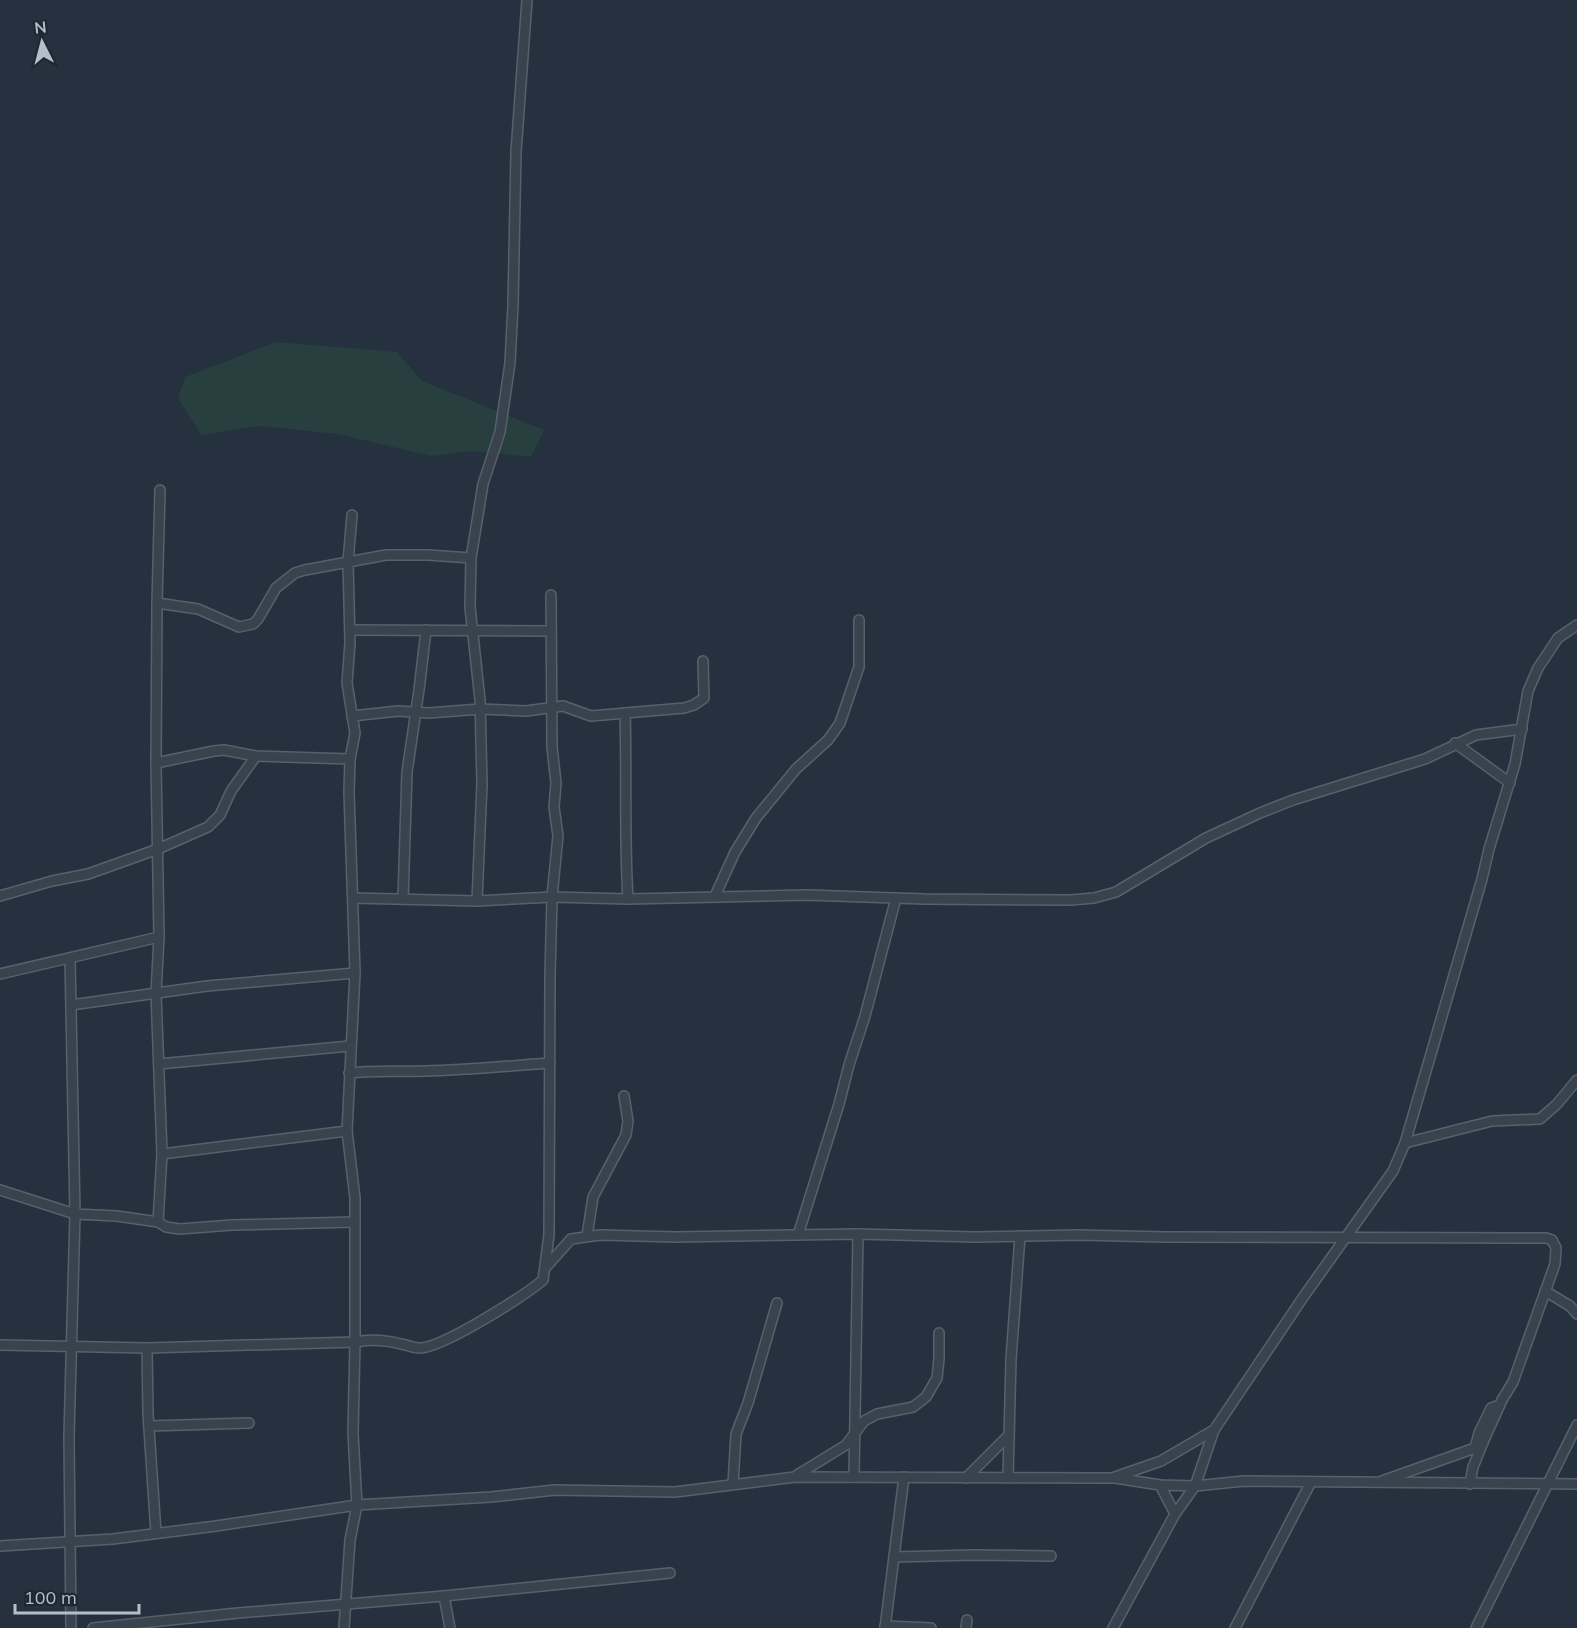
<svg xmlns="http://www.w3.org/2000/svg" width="1577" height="1628" font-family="Mulish,sans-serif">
<rect width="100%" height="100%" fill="#25313e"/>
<polygon fill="#283f40" points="276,342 397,352 422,381 544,430 531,457 472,451 431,456 338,434 260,426 201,435 178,398 185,377"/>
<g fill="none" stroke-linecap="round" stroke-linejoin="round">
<g stroke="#57616c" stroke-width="12">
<g id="minor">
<polyline points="160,490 157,603 156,763 159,937 156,993 162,1154 158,1222 166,1227 180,1229 232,1225 355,1222"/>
<polyline points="352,515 348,562 350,643 347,683 355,733 350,759 349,792 355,973"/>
<polyline points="157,603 198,609 239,627 253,624 258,619 276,588 295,573 305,570 386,555 428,555 471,558"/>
<polyline points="350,630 551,631"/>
<path d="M625 713C627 775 624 837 628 899"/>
<polyline points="352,716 398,711 429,713 480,709 526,711 563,706 591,716 684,708 694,705 704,698 703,661"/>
<polyline points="1455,743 1510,783"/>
<polyline points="156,763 214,751 224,750 256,756 350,759"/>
<polyline points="0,896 52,881 88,874 158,849 208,827 220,815 231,791 256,756"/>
<polyline points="715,896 735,852 756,818 796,769 828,740 840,723 859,667 859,620"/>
<polyline points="353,898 477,901 552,897 628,899 807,895 924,899 1071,900 1094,898 1116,892 1206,838 1260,813 1293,800 1425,759 1476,735 1522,729"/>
<polyline points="403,899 407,772 419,690 426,630"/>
<polyline points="477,901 482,784 480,700 470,607 471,558 483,484 500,432 510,363 513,305 516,152 527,0"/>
<polyline points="70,958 75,1214 117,1216 158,1222"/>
<polyline points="0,974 159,937"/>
<polyline points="71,1005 207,986 355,973 347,1131 355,1198 355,1342 353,1433 357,1505 350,1540 344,1628"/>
<polyline points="159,1064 350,1046"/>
<path d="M349 1073C374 1070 399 1072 424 1071 466 1070 508 1066 550 1063"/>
<polyline points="1405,1143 1492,1121 1540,1119 1557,1104 1577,1080"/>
<polyline points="162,1154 347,1131"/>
<polyline points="0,1190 75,1214 69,1437 71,1628"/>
<polyline points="798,1235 839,1104 849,1065 865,1016 896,898"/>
<polyline points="587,1236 593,1197 626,1135 628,1121 624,1096"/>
<polyline points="546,1267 571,1239 600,1235 675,1237 858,1234 975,1237 1078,1235 1165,1237 1546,1238 1552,1240 1556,1248 1555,1264 1513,1382 1502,1400 1484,1440 1473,1467 1470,1484"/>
<polyline points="1545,1291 1570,1306 1577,1314"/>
<path d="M0 1345 147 1348 355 1342C371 1339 385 1340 401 1344 407 1345 413 1348 419 1348 441 1349 524 1296 543 1280L549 1235 550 975 552 897 558 836 554 807 556 783 552 747 551 595"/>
<polyline points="147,1348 148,1414 156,1533"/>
<polyline points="149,1426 249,1423"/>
<polyline points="797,1475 846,1445 864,1421 877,1414 913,1407 926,1397 937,1378 939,1359 939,1333"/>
<polyline points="854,1477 858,1234"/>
<polyline points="1115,1477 1161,1461 1214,1430 1304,1296 1393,1171 1405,1143 1482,879 1489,849 1515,764 1528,691 1538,668 1558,638 1577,625"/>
<polyline points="966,1478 1009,1435"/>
<polyline points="1008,1478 1011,1359 1020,1236"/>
<polyline points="1382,1481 1475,1448 1479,1433 1491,1408 1500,1405"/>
<polyline points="733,1484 736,1434 748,1403 777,1303"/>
<polyline points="1160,1485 1175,1514"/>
<polyline points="0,1546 113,1539 216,1526 357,1505 491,1497 555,1490 675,1492 795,1477 1115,1478 1160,1485 1195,1486 1244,1481 1577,1484"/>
<polyline points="894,1557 973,1555 1051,1556"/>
<polyline points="444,1596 670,1573"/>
<polyline points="885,1626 931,1628"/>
<polyline points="93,1628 238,1613 444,1596 450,1628"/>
<polyline points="885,1628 904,1477"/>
<polyline points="966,1628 967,1620"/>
<polyline points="1113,1628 1175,1514 1195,1486 1214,1430"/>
<polyline points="1235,1628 1311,1482"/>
<polyline points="1476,1628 1577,1425"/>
</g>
</g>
<use href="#minor" stroke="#39434e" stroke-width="9"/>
</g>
<g transform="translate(42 42) rotate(354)" stroke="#1e2833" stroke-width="4.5" paint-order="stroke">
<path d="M0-4.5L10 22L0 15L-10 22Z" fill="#b5bec9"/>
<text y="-9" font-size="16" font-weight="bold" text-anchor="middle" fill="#b5bec9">N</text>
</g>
<path d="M15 1604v9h124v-9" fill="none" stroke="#b5bec9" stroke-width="3"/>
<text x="24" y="1604" font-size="18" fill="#b5bec9" stroke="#1e2833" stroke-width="4.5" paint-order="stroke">100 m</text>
</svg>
